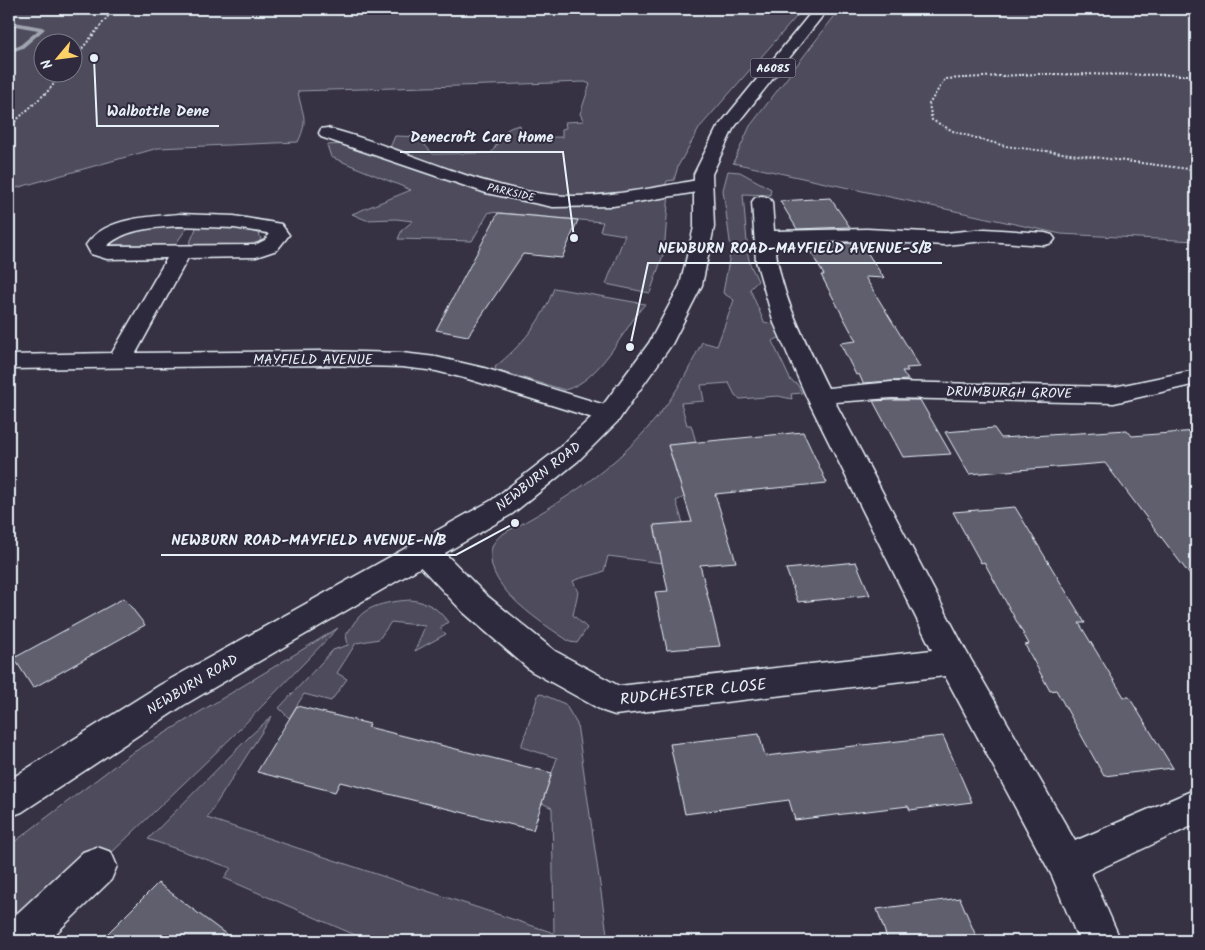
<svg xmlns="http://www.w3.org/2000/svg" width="1205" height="950" font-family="Kalam,sans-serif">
<rect width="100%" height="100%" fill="#363244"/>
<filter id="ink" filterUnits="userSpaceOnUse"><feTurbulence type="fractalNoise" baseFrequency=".02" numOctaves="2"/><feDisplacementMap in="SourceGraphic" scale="10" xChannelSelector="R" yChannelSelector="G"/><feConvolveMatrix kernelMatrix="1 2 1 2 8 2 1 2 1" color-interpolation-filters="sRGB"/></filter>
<g filter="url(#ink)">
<g fill="#4d4b5c" stroke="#9a9eaa" fill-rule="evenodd">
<path d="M9 9H803L700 127 678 166 674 180 667 181 664 189 556 199 494 188 389 150 395 136 426 137 424 144 433 154 491 153C502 139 499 129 520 125L521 138 562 137V129L566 128 565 122 584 121 580 114 590 84 585 82 298 91C301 114 310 117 298 142L158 148 9 190ZM42 42H72V72H42Z"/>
<polygon points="840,9 1196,9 1196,241 1061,234 733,163 750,126"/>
<polygon points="345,144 552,203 669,193 664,252 650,293 606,284 625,235 600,231 603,222 489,212 472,241 398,239 402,230 413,221 396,219 366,220 352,214 411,190 331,157 327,145"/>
<path d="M728 171 740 172 771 189 770 195 743 194 748 255 750 264 758 281 750 289 764 322 777 325 781 337 772 341 791 381 797 384 802 393 791 394 792 399 778 396 740 399 735 395 729 383 701 385 704 401 681 403 687 425H691L696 442 668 446 684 497 676 501 683 523 654 526 662 563 608 556 604 571C591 577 584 576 573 581L578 592 573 615 587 628 577 643 570 642C544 624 486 589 491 552 492 545 495 540 500 536 509 529 521 525 530 519 541 513 552 506 563 499 607 471 649 434 677 389 687 374 694 358 702 342L717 346 734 300 723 293 731 249 723 190Z"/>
<polygon points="188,226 175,245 108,245 111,238 143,229"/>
<polygon points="197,226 225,226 259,233 261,239 259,242 245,245 189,245"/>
<path d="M554 288 645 304C622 331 601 380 565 390L503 372 496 370 495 367C521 346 543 320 554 288Z"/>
<path d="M411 600C430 603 436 607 448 622L440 628 446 634 415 651 425 626 391 622 379 639 356 643 337 673 347 679 331 701 304 694 289 718 279 708 333 650 348 645 346 635C350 630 353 623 358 618 369 604 394 601 411 600Z"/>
<polygon points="338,628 233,736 105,859 88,849 9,924 9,846 129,755"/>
<polygon points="539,693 565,704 577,724 608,941 369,941 224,878 231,868 148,839 250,736 272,716 207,818 554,933 552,808 542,803 557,758 521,747"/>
</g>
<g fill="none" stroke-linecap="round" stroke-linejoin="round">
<polygon fill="#a0a4af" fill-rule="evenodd" points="9,21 42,27 45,29 23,48 9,53 9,49 19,46 38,30 9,25"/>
</g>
<g fill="#605e6e" stroke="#e8f1f8">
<polygon points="830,198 850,227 797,229 780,201"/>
<polygon points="498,213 578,220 562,258 523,254 468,336 436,330"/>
<polygon points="861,243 884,278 865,277 920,367 906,368 908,371 902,371 908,380 863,383 859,374 856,375 840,343 856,341 821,275 824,275 806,244"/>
<polygon points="892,400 920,400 951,454 903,457 873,401"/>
<polygon points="994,428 1001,438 1127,430 1132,436 1196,431 1196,583 1105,463 969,474 945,432"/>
<polygon points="803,432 827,483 715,494 736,562 700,565 720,646 667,650 655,592 668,591 654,525 692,522 668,445"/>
<polygon points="1015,507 1085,623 1079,623 1124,697 1129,697 1173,768 1104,776 1056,690 1050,691 1025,645 1029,644 984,562 981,563 953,512"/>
<polygon points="856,562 870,595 798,602 786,569"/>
<polygon points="124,598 145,625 33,688 14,658"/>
<polygon points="297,706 370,724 368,727 552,773 533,830 340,782 335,792 257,772"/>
<polygon points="759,734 765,756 943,736 972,802 910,810 908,806 795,820 789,800 685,814 670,744"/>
<polygon points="158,883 235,941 100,941"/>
<polygon points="960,898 978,941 888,941 877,909"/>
</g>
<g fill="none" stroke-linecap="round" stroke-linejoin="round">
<g stroke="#e8f1f8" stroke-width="3">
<g id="street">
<path d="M327 128C403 147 474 187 552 195 600 200 656 187 703 179L710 181 712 185 710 189 703 191 613 206 553 207 486 193 321 137 319 133 321 129Z"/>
<path d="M762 196 769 198 772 202 774 231 867 229 945 233 985 229 1045 233 1052 235 1055 239 1052 243 1045 245 985 241 945 245 867 241 775 243C779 294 806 342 828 388L892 382 1114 387 1196 370V384L1114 403 892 398 835 402 966 651 1075 841 1196 789V824L1091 873 1121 941H1079L1052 876 945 676 615 715 603 711 531 671 463 612 413 559 409 551 413 543 424 540 435 543 485 594 555 651 619 686 932 650 806 396 774 323 756 261 752 202 755 198Z"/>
<path d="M179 214 234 216 281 224 289 235 277 250 256 257 188 258 136 353 320 351 402 353 436 357 484 368 618 409 622 415 618 421 609 423 468 379 436 371 402 367 320 365 9 369V355L112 353 167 258 107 259 91 254 86 245C105 217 149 217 179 214ZM179 226 234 228 267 233 269 235 265 240 255 245 107 246C127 228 154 228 179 226Z"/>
<polygon points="97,847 111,852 117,866 111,880 48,941 9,941 9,921 83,852"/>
</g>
</g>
<g stroke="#e8f1f8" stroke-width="3">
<polygon id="primary" points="814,9 828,9 733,129 712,174 714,227 702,285 672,344 618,421 578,461 512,514 184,705 22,812 9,817 9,780 160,685 492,500 558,449 600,409 649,343 680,285 694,227 694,174 717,128"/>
</g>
<g stroke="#e8f1f8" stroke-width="2" stroke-dasharray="2 2" stroke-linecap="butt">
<polyline points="72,61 114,9"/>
<polyline points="1196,75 1039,74 945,79 929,104 932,120 955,132 1005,146 1196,170"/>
<polyline points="9,127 49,90 63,72"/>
</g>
<use href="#street" fill="#2f2a3d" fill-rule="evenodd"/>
<use href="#primary" fill="#2f2a3d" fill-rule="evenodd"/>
</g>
</g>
<g text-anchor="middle" stroke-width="4" stroke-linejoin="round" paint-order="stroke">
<g font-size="11" fill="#e8f1f8" stroke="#2f2a3d">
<text transform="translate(511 192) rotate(13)" y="4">PARKSIDE</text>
</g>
<rect fill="#2f2a3d" stroke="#b0b5c0" stroke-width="1" x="750.5" y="58.5" width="45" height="19" rx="4"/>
<g font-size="12" font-weight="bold" fill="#e8f1f8">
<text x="773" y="72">A6085</text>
</g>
<g font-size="14" fill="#e8f1f8" stroke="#2f2a3d">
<text x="313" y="364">MAYFIELD AVENUE</text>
<text transform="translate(1009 392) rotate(1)" y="5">DRUMBURGH GROVE</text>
<text transform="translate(538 476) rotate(-38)" y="5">NEWBURN ROAD</text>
<text transform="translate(192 684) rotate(-31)" y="5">NEWBURN ROAD</text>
</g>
<g font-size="16" fill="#e8f1f8" stroke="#2f2a3d">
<text transform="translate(693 691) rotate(-6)" y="6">RUDCHESTER CLOSE</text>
</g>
</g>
<path fill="none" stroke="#e8f1f8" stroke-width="2" d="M94 58L97 126H219M574 238L563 152H400M630 347L648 263H942M515 523L456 555H161"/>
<g fill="#e8f1f8" stroke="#2f2a3d" stroke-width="2">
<circle cx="94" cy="58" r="5"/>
<circle cx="574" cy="238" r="5"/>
<circle cx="630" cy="347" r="5"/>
<circle cx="515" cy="523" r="5"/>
</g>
<g font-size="15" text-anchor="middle" font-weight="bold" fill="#e8f1f8" stroke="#2f2a3d" stroke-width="4" stroke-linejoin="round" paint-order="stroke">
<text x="158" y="116">Walbottle Dene</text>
<text x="482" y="142">Denecroft Care Home</text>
<text x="795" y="253">NEWBURN ROAD-MAYFIELD AVENUE-S/B</text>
<text x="309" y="545">NEWBURN ROAD-MAYFIELD AVENUE-N/B</text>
</g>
<rect width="1205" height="950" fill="none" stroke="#2f2a3d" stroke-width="30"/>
<rect x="15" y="15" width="1175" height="920" fill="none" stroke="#e8f1f8" stroke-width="2" filter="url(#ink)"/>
<g transform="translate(58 58) rotate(241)"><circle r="24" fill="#2f2a3d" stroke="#797a88"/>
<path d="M0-4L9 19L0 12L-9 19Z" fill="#ffd166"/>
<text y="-8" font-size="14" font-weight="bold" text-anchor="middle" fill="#e8f1f8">N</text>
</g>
</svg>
